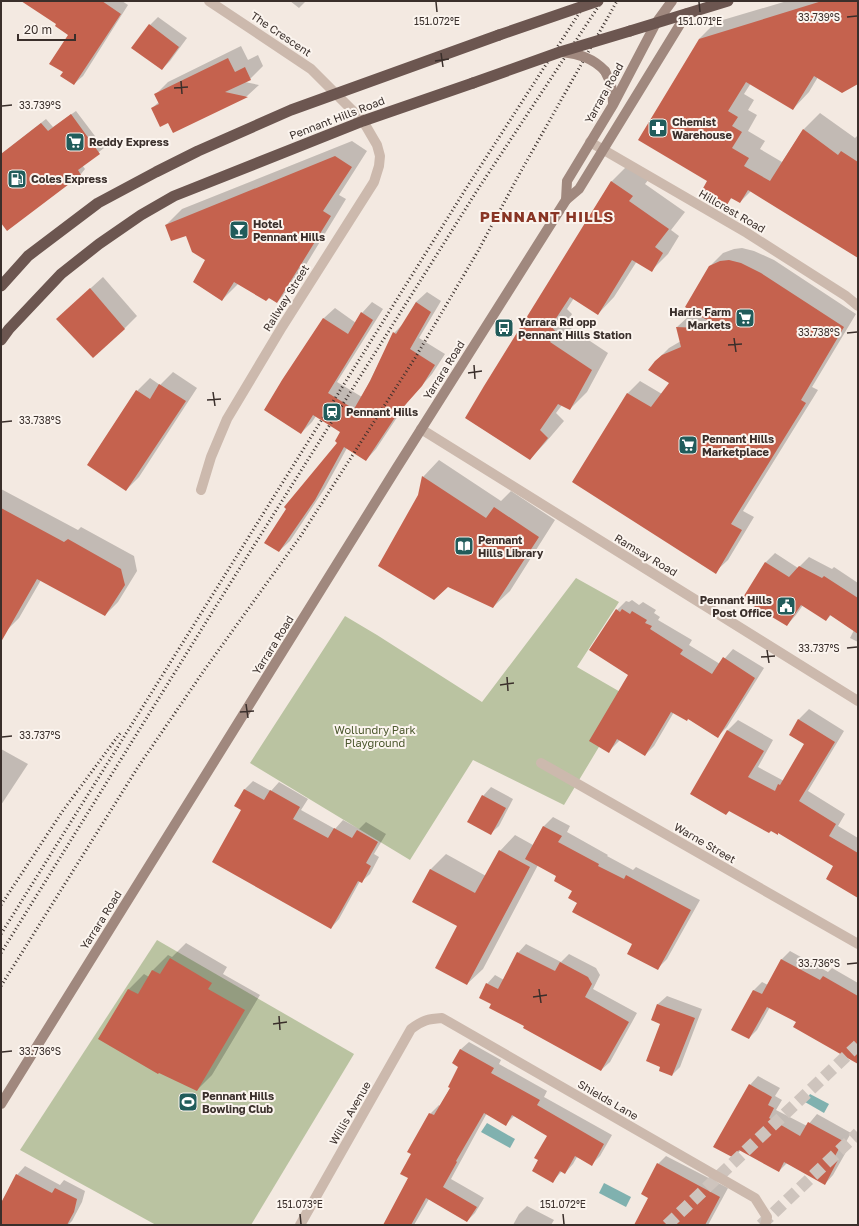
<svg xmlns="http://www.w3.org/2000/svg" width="859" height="1226" font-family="'Golos Text',sans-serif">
<rect width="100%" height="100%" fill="#f3e9e1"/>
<g fill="#bac3a1">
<polygon points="576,578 619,602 577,667 629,697 564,805 473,760 410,860 250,763 345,616 377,635 482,702"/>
<polygon points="157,940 354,1054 251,1225 156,1225 20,1150"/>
</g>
<g fill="#80b1af">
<polygon points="810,1094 829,1104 824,1113 805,1102"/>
<polygon points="487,1123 515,1139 510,1148 481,1132"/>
<polygon points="604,1183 631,1197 626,1207 599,1193"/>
</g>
<g fill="#0003">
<polygon points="22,1 122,1 128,5 83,76 74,84 64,72 70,35 58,23"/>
<polygon points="290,1 306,1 299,8"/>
<polygon points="787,1 858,1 858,83 818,77 809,92 793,109 751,83 744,94 754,100 748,110 757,115 748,131 765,141 760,149 782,162 803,130 820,113 855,138 858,135 858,257 751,191 740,202 732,198 726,203 708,181 699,39 716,22"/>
<polygon points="158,17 187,38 170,61 162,69 150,25"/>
<polygon points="241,46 248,60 258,55 263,66 250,79 245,82 259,85 247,96 173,132 168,122 152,108 159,102 155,95 168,82"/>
<polygon points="76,111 104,148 82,165 85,169 81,174 7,230 1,222 1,154 46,119 53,127"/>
<polygon points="352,141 367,151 339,195 346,199 293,286 277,302 239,283 222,300 207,260 186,234 166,225 182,209"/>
<polygon points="628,165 649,179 645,184 685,212 671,230 679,236 668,254 652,270 637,261 614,297 598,314 574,298 567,309 572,314 566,325 608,353 587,392 570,409 562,405 556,413 564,421 546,442 530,459 466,418 611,182"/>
<polygon points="742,248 754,251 774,260 856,314 812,387 818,390 743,511 754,517 728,560 715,572 627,394 640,381 662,394 671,383 656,361 669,348 681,341 677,327 690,315 701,315 710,266 723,253 734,249"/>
<polygon points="103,277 137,316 124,329 70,307"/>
<polygon points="427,292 441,301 419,338 445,354 432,374 408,401 376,449 366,460 347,448 325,488 290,541 279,551 339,442 342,432 316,416 312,422 301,433 282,381 324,318 335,308 356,323 362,313 372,302 383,309 337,382 362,397 394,333 404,323 416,302"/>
<polygon points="173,372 197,388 139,477 126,490 137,391 150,378 160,385"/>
<polygon points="439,460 501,501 511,491 555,520 510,591 493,607 448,586 419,496 423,477"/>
<polygon points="1,489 78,530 81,527 134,556 137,571 118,602 105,615 41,580 19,618 6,631 1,628"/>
<polygon points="775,553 798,568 809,557 832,569 834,567 858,583 858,642 850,638 854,630 831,615 826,620 803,605 796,615 787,625 744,599 766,562"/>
<polygon points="632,600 639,605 643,602 656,610 654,613 660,617 658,620 692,640 689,645 720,664 733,649 764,668 727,727 717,737 688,718 674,712 654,746 645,755 620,740 609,751 630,675 617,610 626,601 629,602"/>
<polygon points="809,709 844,731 808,791 845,814 838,826 858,838 858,896 834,866 778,832 730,810 726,814 691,794 728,730 738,720 773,740 758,767 784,781 805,744 790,735 799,719"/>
<polygon points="1,749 28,764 1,805"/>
<polygon points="253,781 271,791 279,782 308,799 301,810 335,829 343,820 359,829 366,822 386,834 374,854 379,857 370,874 361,882 360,881 339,919 331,928 242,810 235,806 245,789"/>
<polygon points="491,787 513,799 499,826 490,834 483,796"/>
<polygon points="553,817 570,826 567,832 608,855 607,856 633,870 636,867 700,900 667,959 658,968 634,944 578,903 573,890 558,875 538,865 483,969 467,984 458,926 430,870 446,854 486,876 500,851 515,835 533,845 544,826"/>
<polygon points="186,943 227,967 223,974 260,995 212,1075 197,1090 100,1038 129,989 144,974 149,977 153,970 168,955 172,957"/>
<polygon points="526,944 561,962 569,954 596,968 600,975 593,989 637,1013 610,1062 601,1070 526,1025 492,1003 487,984 495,975 504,980 518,953"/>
<polygon points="790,951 828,972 832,968 858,983 858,1062 797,1021 770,1007 757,1030 749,1038 733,1030 754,990 762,982 768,985 782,959"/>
<polygon points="667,996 702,1009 680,1067 672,1075 661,1023 652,1020 658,1004"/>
<polygon points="469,1042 501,1060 499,1064 547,1091 544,1097 612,1135 600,1156 592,1164 577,1157 573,1164 565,1173 562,1171 553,1181 539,1160 548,1135 514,1116 506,1124 487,1113 451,1179 484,1198 475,1213 467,1221 429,1199 414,1225 384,1225 410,1178 413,1154 430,1114 439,1105 440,1106 451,1087 460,1067 460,1050"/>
<polygon points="758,1076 780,1088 775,1096 782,1100 776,1110 807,1126 817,1114 851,1133 842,1149 846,1152 833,1175 825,1184 787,1163 779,1171 741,1150 734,1157 750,1085"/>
<polygon points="666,1156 728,1188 708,1225 635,1225 650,1197 658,1164"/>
<polygon points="25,1166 60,1185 64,1180 85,1191 82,1202 72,1221 68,1225 5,1225 1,1223 1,1203 17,1175"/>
<polygon points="527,1206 554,1220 551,1225 513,1225 519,1214"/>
</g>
<g fill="#c5624e">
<polygon points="21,1 102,1 121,14 74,85 60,76 63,72 49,64 68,35 55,26 56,24"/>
<polygon points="822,1 858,1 858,84 842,93 814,76 793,110 746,82 728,111 738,117 732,126 742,132 732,148 749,158 744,166 770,181 803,129 838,155 841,151 858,162 858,258 748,190 740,203 731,198 727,205 702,190 707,181 638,140 699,39"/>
<polygon points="149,24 179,47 162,70 131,48"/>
<polygon points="228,58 235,72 245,67 251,80 225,92 248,97 173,133 168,123 160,127 151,108 159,104 154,94"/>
<polygon points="71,114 100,154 78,170 81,175 7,231 1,223 1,154 41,123 48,131"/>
<polygon points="335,156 352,167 323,211 331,216 277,303 269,298 266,301 234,282 222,301 193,282 205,260 192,252 186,236 171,241 165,225"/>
<polygon points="611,181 633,196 629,201 669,229 655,247 663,253 652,272 632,260 598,315 570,297 551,326 556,332 550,342 592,370 570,410 558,404 540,430 548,438 530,460 465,418 484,386"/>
<polygon points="729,260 741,263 761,273 844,327 801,400 806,403 731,524 742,530 716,574 572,482 627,393 651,407 669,383 648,370 655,361 662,355 681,347 676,327 722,329 685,307 709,266 720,261"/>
<polygon points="90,288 125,329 93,358 56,319"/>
<polygon points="416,302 431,312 410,349 435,365 422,386 398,413 366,461 344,447 315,500 279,552 264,543 286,509 284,507 337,443 335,441 340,432 313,415 301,434 264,410 282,380 323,318 348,334 361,312 373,320 328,393 354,409 370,381 393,332 396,334"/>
<polygon points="159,384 186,401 126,491 87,465 136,390 150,399"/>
<polygon points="422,476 486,518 494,507 539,537 493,608 448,587 434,600 378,566 418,495"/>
<polygon points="1,508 64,542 68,539 121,569 125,585 105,616 37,579 1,642"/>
<polygon points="765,562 789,577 799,566 822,578 824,576 858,598 858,634 830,615 826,621 801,605 787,626 742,599"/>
<polygon points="616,609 620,612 622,609 630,614 632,611 647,620 645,623 652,626 650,629 683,650 680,654 712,674 723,657 755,678 718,738 688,719 687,721 671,712 645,756 617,739 609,753 589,741 628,675 589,650"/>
<polygon points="798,719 835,742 799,801 836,824 829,836 858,853 858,898 826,879 833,866 778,833 778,835 771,831 769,833 729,811 726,815 690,794 727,730 764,751 748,777 775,791 778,784 780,785 804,744 789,735"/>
<polygon points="244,789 264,800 270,790 300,807 293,819 328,838 334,828 352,838 357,830 378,842 366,863 371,866 362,883 358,881 331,929 212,862 241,810 234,806"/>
<polygon points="482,795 506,808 491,835 467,822"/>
<polygon points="543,826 562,836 558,842 599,864 598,866 624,879 626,875 691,910 658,970 627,954 632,944 572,912 577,903 568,898 572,891 554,881 556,876 525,859"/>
<polygon points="499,850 530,867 467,985 435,968 457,926 412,902 430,869 475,893"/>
<polygon points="517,952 555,971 560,962 588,977 592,984 585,997 629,1022 601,1071 523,1028 524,1026 489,1008 491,1004 479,998 486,983 498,989"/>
<polygon points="170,958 212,983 208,989 245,1010 197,1091 159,1073 158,1074 98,1039 128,989 138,994 152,970 160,974"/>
<polygon points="781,959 820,980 823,976 858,996 858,1064 793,1027 796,1022 767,1007 749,1039 731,1030 753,990 762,994"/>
<polygon points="657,1004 695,1018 672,1076 659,1071 660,1067 646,1061 660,1024 651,1020"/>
<polygon points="460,1049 494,1068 491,1073 540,1100 537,1105 604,1144 592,1166 575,1156 565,1174 560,1171 553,1183 532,1171 538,1160 534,1158 547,1136 512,1115 506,1126 484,1113 456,1161 457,1162 443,1187 477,1207 467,1222 426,1198 411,1225 383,1225 408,1178 400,1174 411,1154 407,1152 429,1113 434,1115 450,1088 448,1087 458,1067 452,1063"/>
<polygon points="749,1084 772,1097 768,1105 774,1108 769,1118 800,1136 808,1122 843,1141 834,1158 838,1160 825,1185 784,1162 779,1172 739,1150 734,1158 713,1147"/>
<polygon points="657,1163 720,1197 705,1225 634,1225 648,1198 641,1194"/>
<polygon points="16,1174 52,1193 55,1188 77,1199 74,1212 67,1225 1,1225 1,1203"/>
</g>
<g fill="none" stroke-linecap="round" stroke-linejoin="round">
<g stroke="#cec4bd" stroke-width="12" stroke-dasharray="12 6" stroke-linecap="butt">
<polyline points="667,1225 858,1045"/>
<polyline points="761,1225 858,1133"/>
</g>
<g stroke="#ccb9ad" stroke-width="10">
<polyline points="590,142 747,233 846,296 858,306"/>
<polyline points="421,429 858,701"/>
<polyline points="201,490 211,457 227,419 282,327 374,182 379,166 380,156 377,145 363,121 311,69 209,1"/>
<polyline points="541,763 858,944"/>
<path d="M300 1225 411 1029C423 1020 428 1019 442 1018L755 1198 767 1217 765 1225"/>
</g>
<g stroke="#a0887e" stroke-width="10">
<path d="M605 71C611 82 613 90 613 103"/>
<polyline points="566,200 567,181 613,105 656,23 672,1"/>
<polyline points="1,1104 396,469 566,200 579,189 687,13"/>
</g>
<g stroke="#6c5650" stroke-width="11">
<polyline points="630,31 728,1"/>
<polyline points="1,286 28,256 98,203 156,172 198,151 291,110 499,35"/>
<polyline points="1,340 9,329 61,274 99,244 141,215 174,196 363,121 473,83"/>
</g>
<g stroke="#3a2f2b" stroke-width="3" stroke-dasharray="1 3" stroke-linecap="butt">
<polyline points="1,905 62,812 121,732"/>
<polyline points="1,934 467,187 587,1"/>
<polyline points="1,953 211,614 478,189 602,1"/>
<polyline points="1,986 138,767 205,669 300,537 415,358 478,251 520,173 617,1"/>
</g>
<path stroke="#a0887e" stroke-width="10" d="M562 52C579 54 593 58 605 71"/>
<g stroke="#6c5650" stroke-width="11">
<polyline points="499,35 598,1"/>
<polyline points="473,83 560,52 630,31"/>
</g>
</g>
<path fill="none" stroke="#3a2f2b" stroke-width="1.5" d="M436 2 437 12M699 2 700 12M847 17 857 16M441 53 443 67M435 61 449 59M181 81 182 94M174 88 188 87M2 106 12 105M847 333 857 332M734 338 736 352M728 345 742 344M474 365 475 379M468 373 482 371M213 392 215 406M207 400 221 399M2 422 12 421M847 648 857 647M767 650 769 663M761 657 775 656M507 677 508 691M500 685 514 683M246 704 248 718M240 712 254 711M2 737 12 736M847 964 857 963M539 989 541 1003M533 997 547 995M279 1016 280 1030M273 1024 287 1022M2 1052 12 1051M300 1214 301 1224M563 1214 564 1224"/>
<defs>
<g id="pharmacy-square" transform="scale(1)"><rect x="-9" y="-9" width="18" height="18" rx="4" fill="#215c5b" stroke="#fbf4ee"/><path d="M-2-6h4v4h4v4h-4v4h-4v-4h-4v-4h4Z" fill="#fff"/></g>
<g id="supermarket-square" transform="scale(1)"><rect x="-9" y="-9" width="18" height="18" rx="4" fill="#215c5b" stroke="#fbf4ee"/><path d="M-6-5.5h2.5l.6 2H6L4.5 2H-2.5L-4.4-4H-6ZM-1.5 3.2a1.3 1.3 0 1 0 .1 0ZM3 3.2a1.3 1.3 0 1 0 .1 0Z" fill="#fff"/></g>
<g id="fuel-square" transform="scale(1)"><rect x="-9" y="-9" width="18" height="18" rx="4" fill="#215c5b" stroke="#fbf4ee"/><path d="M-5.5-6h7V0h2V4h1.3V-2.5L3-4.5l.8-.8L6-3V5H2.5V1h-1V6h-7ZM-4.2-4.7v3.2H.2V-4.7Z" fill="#fff"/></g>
<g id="bar-square" transform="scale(1)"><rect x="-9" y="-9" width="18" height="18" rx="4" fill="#215c5b" stroke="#fbf4ee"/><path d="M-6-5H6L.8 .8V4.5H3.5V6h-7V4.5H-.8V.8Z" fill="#fff"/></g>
<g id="bus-square" transform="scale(1)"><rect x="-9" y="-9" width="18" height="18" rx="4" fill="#215c5b" stroke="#fbf4ee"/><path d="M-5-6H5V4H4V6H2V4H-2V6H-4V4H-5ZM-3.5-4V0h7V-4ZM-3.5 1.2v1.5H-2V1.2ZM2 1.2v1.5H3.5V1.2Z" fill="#fff"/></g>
<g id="station-square" transform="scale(1)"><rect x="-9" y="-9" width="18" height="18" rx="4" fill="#215c5b" stroke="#fbf4ee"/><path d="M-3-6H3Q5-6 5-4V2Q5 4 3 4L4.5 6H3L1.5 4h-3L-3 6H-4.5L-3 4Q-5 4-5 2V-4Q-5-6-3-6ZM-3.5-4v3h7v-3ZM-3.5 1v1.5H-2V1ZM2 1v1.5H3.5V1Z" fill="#fff"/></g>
<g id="library-square" transform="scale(1)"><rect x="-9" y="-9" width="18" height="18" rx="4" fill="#215c5b" stroke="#fbf4ee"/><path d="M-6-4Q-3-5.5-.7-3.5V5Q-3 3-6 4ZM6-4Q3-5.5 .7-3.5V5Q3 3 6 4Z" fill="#fff"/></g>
<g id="civic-square" transform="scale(1)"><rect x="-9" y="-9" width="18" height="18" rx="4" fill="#215c5b" stroke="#fbf4ee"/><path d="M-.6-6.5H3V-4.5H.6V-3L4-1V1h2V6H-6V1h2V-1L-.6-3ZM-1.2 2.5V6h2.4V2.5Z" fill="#fff"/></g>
<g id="stadium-square" transform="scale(1)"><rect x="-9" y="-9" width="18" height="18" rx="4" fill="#215c5b" stroke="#fbf4ee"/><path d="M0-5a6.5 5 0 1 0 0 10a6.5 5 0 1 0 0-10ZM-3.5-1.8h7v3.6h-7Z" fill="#fff"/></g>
</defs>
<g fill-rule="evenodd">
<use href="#pharmacy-square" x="658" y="128"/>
<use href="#supermarket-square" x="75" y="142"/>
<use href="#fuel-square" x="17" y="179"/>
<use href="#bar-square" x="239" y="230"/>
<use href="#supermarket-square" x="745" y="318"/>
<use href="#bus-square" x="504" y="328"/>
<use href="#station-square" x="332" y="412"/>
<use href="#supermarket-square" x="688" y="445"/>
<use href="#library-square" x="464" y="546"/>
<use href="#civic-square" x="786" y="606"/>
<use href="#stadium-square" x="188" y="1102"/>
</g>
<g text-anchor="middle" stroke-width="4" stroke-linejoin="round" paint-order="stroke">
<g font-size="11" fill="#3a2f2b" stroke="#fbf4ee">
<text transform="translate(281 34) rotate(34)" y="4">The Crescent</text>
<text transform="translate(604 93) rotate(-61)" y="4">Yarrara Road</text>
<text transform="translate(337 118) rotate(-21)" y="4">Pennant Hills Road</text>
<text transform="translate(732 211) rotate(30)" y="4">Hillcrest Road</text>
<text transform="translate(286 298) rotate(-58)" y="4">Railway Street</text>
<text transform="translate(444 370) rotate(-58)" y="4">Yarrara Road</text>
<text transform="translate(646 555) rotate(31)" y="4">Ramsay Road</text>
<text transform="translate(273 645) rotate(-58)" y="4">Yarrara Road</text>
<text transform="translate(705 843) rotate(30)" y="4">Warne Street</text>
<text transform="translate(101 920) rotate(-58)" y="4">Yarrara Road</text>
<text transform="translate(608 1100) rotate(30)" y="4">Shields Lane</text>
<text transform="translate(350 1113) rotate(-60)" y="4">Willis Avenue</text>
</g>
<g font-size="11" font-weight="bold" fill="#3a2f2b" stroke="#fbf4ee" text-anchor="start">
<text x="672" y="126">Chemist<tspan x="672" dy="13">Warehouse</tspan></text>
<text x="89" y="146">Reddy Express</text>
<text x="31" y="183">Coles Express</text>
<text x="253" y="228">Hotel<tspan x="253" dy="13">Pennant Hills</tspan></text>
<text x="731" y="316" text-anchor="end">Harris Farm<tspan x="731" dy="13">Markets</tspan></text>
<text x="518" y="326">Yarrara Rd opp<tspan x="518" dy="13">Pennant Hills Station</tspan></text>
<text x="346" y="416">Pennant Hills</text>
<text x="702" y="443">Pennant Hills<tspan x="702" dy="13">Marketplace</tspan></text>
<text x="478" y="544">Pennant<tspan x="478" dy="13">Hills Library</tspan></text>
<text x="772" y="604" text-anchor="end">Pennant Hills<tspan x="772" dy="13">Post Office</tspan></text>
<text x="202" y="1100">Pennant Hills<tspan x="202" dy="13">Bowling Club</tspan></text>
</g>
<g font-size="11" fill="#4d592f" stroke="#fbf4ee">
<text x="375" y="734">Wollundry Park<tspan x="375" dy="13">Playground</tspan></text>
</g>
<g font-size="15" font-weight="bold" letter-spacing="1" fill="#893525" stroke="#fbf4ee">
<text x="547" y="222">PENNANT HILLS</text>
</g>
</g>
<g font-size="10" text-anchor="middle" fill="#3a2f2b" stroke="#fbf4ee" stroke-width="4" stroke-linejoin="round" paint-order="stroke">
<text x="819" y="21">33.739°S</text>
<text x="437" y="25">151.072°E</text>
<text x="700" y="25">151.071°E</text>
<text x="40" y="109">33.739°S</text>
<text x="819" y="336">33.738°S</text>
<text x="40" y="424">33.738°S</text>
<text x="819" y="652">33.737°S</text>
<text x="40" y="739">33.737°S</text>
<text x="819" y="967">33.736°S</text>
<text x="40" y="1055">33.736°S</text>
<text x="300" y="1208">151.073°E</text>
<text x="563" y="1208">151.072°E</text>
</g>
<rect width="859" height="1226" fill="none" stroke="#3a2f2b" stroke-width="4"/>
<path d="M18 34v6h57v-6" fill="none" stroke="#3a2f2b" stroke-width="2"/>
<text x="24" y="34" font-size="12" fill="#3a2f2b" stroke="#fbf4ee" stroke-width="3" paint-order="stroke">20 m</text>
</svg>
